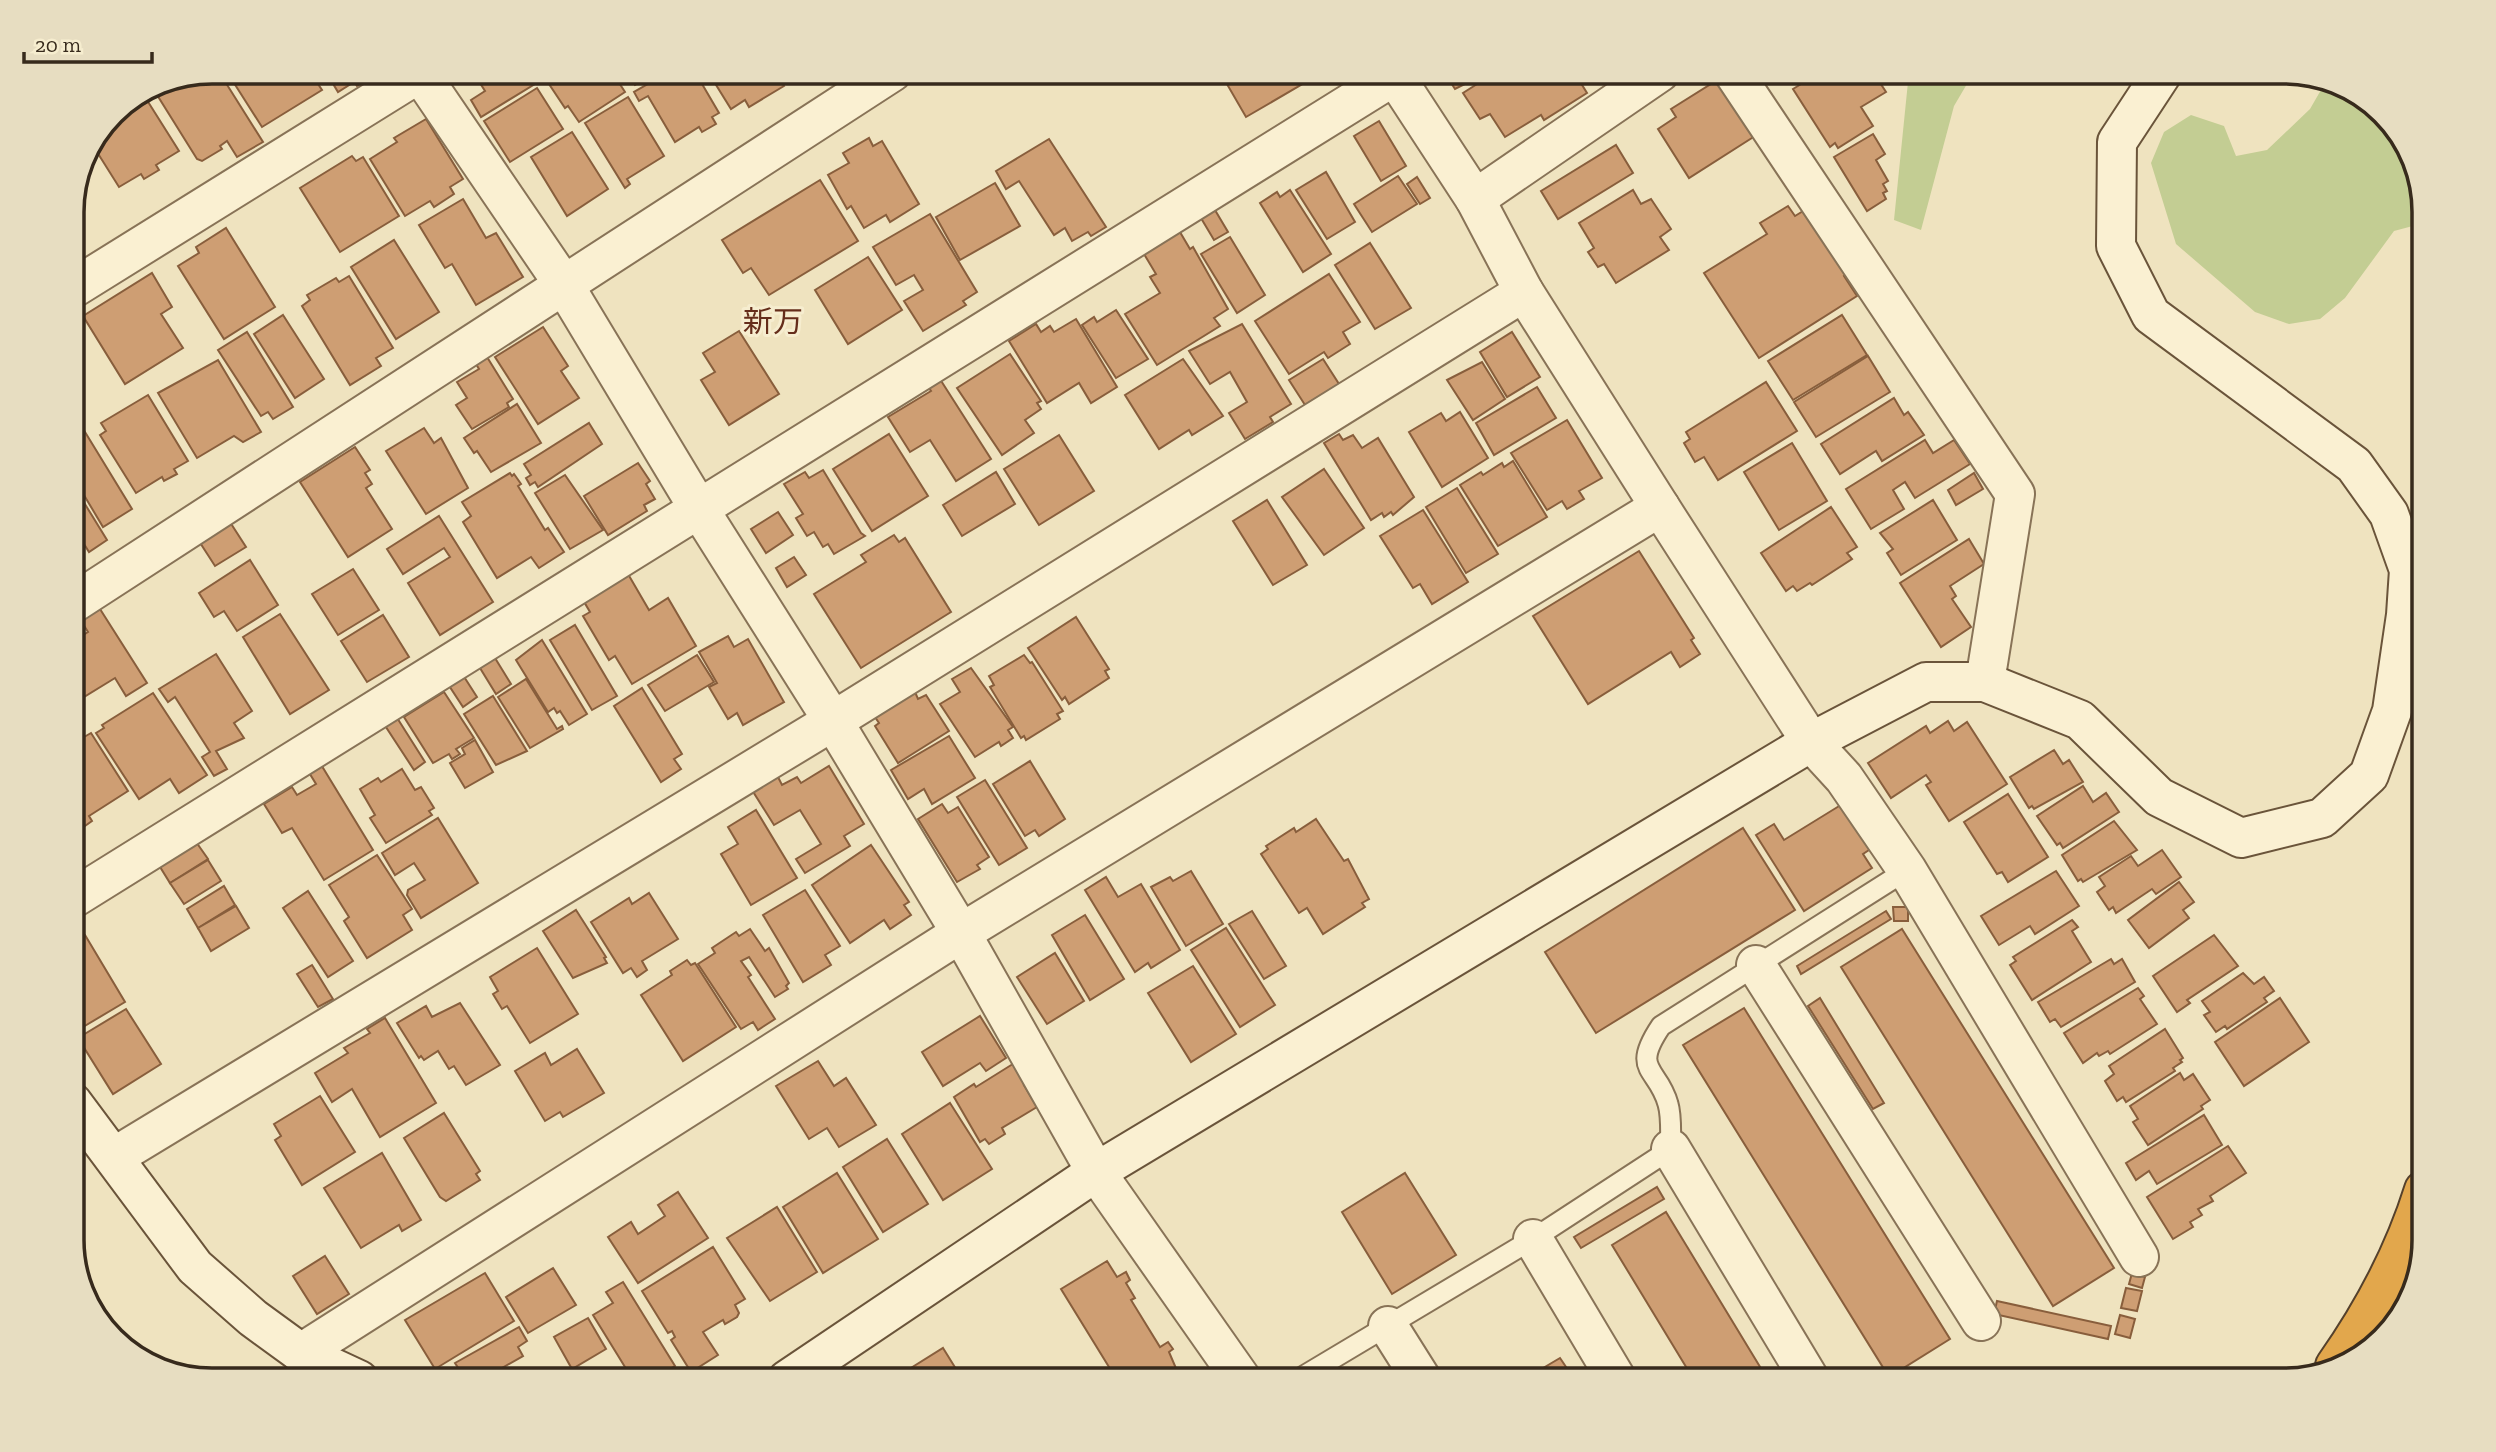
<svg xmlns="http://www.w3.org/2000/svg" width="2496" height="1452" font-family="'Zilla Slab','Noto Sans JP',serif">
<rect width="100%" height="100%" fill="#efe3bf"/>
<g fill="#c3cd93">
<polygon points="1909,72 1974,72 1954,106 1921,230 1894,220"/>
<polygon points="2325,83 2354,90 2405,142 2424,204 2424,223 2394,231 2345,298 2320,319 2289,324 2255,312 2176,244 2151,163 2164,132 2191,115 2224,126 2236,156 2267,150 2310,109"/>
</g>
<g fill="#ce9e73" stroke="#885e3c" stroke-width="2">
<polygon points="219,72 263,142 237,157 227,141 220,146 222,149 202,161 197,159 154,90 170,80"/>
<polygon points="227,72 310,72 322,90 262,127"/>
<polygon points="326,72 374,72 376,75 357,86 354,82 338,92"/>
<polygon points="473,72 527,72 535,84 481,117 471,100 485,91"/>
<polygon points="541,72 612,72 625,92 579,122 568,106 565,108"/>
<polygon points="627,72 658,72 635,85"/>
<polygon points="669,72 695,72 719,113 712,117 716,124 702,132 699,127 675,142 648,96 639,101 634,92"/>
<polygon points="708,72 776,72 784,86 749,107 745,100 731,109"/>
<polygon points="1220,72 1323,72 1246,117"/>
<polygon points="1444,72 1489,72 1455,89"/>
<polygon points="1496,72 1574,72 1587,93 1544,120 1541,115 1505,137 1490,114 1480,119 1463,93"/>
<polygon points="1800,72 1865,72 1867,75 1873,72 1886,92 1861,107 1873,126 1838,148 1835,143 1830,147 1793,89 1806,81"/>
<polygon points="1719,79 1755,136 1689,178 1658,129 1676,117 1671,109"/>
<polygon points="537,88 563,129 510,162 484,121"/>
<polygon points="145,97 179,151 156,165 159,170 144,179 141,174 119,187 92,144 109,119"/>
<polygon points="628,97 664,156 627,179 630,184 625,188 585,123"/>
<polygon points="426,119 463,179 450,187 454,194 434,207 430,201 405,216 370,159 397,142 394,138"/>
<polygon points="1379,121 1406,166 1381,181 1354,136"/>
<polygon points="572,132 608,189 567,216 531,157"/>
<polygon points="1873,134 1885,154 1876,160 1888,181 1883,184 1887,191 1883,193 1886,199 1867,211 1834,157"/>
<polygon points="869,138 873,146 882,141 919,204 890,222 886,215 864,228 851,206 847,209 828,175 849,163 843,153"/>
<polygon points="1049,139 1106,227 1091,236 1088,232 1072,241 1065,228 1054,235 1019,181 1006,189 996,171"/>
<polygon points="1616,145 1633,173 1558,219 1541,191"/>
<polygon points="352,156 356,161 363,157 399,216 340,252 300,188"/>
<polygon points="1326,172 1355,222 1327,239 1296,190"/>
<polygon points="1398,176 1417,204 1372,232 1354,204"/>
<polygon points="1417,177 1430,198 1420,204 1407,184"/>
<polygon points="820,180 858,241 769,295 751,268 743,273 722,240"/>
<polygon points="995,183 1020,226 960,260 936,217"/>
<polygon points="1290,190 1331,254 1303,272 1260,203 1277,192 1280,197"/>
<polygon points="1633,190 1641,204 1651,199 1671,229 1660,237 1669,250 1616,283 1604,264 1598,267 1588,252 1594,248 1579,223"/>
<polygon points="463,199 486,238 496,233 523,277 476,305 452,264 445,268 419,225"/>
<polygon points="1212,205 1228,232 1214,240 1198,213"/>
<polygon points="1788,206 1795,216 1808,208 1849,272 1844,276 1857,296 1759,358 1704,273 1767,234 1760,223"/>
<polygon points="930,214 977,292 963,301 966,305 923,331 904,301 923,290 914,275 896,285 873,247"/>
<polygon points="1177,227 1190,249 1193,247 1228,309 1214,318 1220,326 1157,365 1125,314 1160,293 1150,277 1156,274 1141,249"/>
<polygon points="226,228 275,307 224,339 178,266 199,253 196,247"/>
<polygon points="1230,237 1265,295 1237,313 1201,254"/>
<polygon points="394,240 439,312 396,339 351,267"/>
<polygon points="1370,243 1411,308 1375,329 1335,265"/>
<polygon points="868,257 902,310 848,344 815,290"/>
<polygon points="152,273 172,307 161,314 183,348 125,384 83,316"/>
<polygon points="1329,274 1360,322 1343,332 1350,344 1328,358 1324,352 1289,374 1255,321"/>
<polygon points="349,276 393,348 376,358 381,366 350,385 302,306 310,300 307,295 336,278 339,282"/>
<polygon points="1116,310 1148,359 1116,378 1082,325 1094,317 1097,322"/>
<polygon points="283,315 324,379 295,398 254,334"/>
<polygon points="1842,315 1867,355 1793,400 1768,361"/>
<polygon points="1076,319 1117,387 1091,403 1079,383 1047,403 1009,341 1036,324 1041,332 1050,326 1054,332"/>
<polygon points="1242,324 1291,404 1270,417 1273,422 1245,439 1229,413 1247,402 1230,372 1210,384 1189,351"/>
<polygon points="543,327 568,366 561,371 579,398 538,424 495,357"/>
<polygon points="739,331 779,394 729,425 701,380 715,372 703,353"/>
<polygon points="247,332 293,407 273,419 268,412 261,416 218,350"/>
<polygon points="1512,332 1540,377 1507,397 1480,352"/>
<polygon points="1010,354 1041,401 1037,403 1041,409 1025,420 1034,433 1002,455 957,388"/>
<polygon points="1868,356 1890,392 1816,437 1794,402"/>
<polygon points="487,357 513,399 507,403 509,407 472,429 456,405 467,398 457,382 479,369 476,364"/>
<polygon points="1183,359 1223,416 1192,435 1189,430 1159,449 1125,395"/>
<polygon points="1323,359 1339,384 1305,405 1289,380"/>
<polygon points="218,360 261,432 243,442 234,436 197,458 158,393"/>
<polygon points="1482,362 1505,399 1473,420 1447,380"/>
<polygon points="938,376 991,459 956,481 930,440 910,452 888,417 931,391 926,383"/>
<polygon points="1766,382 1797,431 1718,480 1704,457 1695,462 1684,443 1690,439 1686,432"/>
<polygon points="1537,387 1556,418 1494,455 1476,423"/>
<polygon points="148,395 188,461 174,469 177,474 164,481 162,477 136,493 100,435 106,431 101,423"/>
<polygon points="1894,398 1904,415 1908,412 1924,435 1882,461 1876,451 1840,474 1821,444"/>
<polygon points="517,404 541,443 491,472 477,451 474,453 464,438"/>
<polygon points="1460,412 1488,458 1442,487 1409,432 1441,413 1446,421"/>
<polygon points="1567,420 1602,478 1579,491 1584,499 1567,509 1562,501 1547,510 1511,453"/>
<polygon points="589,423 602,444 538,487 535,482 530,485 526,478 531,475 524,464"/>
<polygon points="424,428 434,443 441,438 468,488 426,514 386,451"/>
<polygon points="85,432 132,509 103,527 72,475 72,440"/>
<polygon points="889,434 928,496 872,531 833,469"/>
<polygon points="1339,434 1343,440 1353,435 1362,448 1378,438 1414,497 1393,515 1391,512 1384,517 1382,513 1371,520 1324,443"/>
<polygon points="1059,435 1094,491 1039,525 1004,469"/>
<polygon points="1925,440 1933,453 1954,440 1970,464 1915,498 1905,482 1893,490 1904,509 1871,529 1846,489"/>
<polygon points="1792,443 1827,501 1779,530 1744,472"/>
<polygon points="355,447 370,470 365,473 372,484 366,488 392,529 348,557 300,482"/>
<polygon points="1513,461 1547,517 1498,546 1460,485 1481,472 1483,475 1502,463 1504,467"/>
<polygon points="638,463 650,481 646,484 655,499 644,505 647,511 608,535 584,496"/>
<polygon points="1324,469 1364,528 1324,555 1282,497"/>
<polygon points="823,470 861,533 865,536 834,554 828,544 823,547 814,532 807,536 796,518 803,514 784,484 805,472 809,478"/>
<polygon points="996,472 1015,504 962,536 943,505"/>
<polygon points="510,473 512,476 514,474 521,484 518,486 545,530 548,528 564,552 539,568 531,557 497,578 463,522 471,516 462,502"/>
<polygon points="1974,473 1983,489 1956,505 1948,490"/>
<polygon points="565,475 603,530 570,549 535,493"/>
<polygon points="72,483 107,540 89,552 74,528 72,529"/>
<polygon points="1457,488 1498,554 1466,573 1426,507"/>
<polygon points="1267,500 1307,565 1273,585 1233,521"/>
<polygon points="1933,500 1957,540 1901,575 1887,553 1893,549 1880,533"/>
<polygon points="1831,507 1857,547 1847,553 1852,559 1812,585 1810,583 1797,591 1793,586 1786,591 1761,553"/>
<polygon points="1423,510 1468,582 1432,604 1420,584 1413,588 1380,536"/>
<polygon points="778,512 793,535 766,553 751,529"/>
<polygon points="439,516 493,602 440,635 408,583 450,557 444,548 403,574 387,549"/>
<polygon points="228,519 246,547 215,566 197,538"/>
<polygon points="894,535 899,542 905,538 951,612 861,668 814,594 866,562 861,555"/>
<polygon points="1969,539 1984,564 1950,586 1956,596 1952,599 1971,627 1941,647 1900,583"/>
<polygon points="1639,551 1694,638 1691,640 1700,654 1680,667 1671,652 1588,704 1533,616"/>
<polygon points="794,557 806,575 787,587 776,568"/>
<polygon points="250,560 278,605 237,631 224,611 214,617 199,593"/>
<polygon points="353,569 379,610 338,635 312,594"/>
<polygon points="628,574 649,610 668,598 696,646 632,684 615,656 609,660 583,616 590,612 583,600"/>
<polygon points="93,598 147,683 126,696 115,678 79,700 72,688 72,657 83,649 77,639 88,632 74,610"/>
<polygon points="280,614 329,690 290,714 243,637"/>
<polygon points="383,615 409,657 367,682 341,641"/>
<polygon points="1076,617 1109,669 1105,671 1109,678 1069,704 1065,697 1062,700 1028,648"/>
<polygon points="575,625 617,696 592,710 550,640"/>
<polygon points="728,636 734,647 748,639 784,702 743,725 737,713 728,719 709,687 717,683 699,652"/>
<polygon points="542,640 587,714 569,725 560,711 557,713 554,708 548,712 516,660"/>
<polygon points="216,654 252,711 234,723 244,738 216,751 227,769 214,776 202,757 210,752 175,697 168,702 159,689"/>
<polygon points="697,655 714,682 665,711 648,685"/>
<polygon points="1024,655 1030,663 1032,662 1063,711 1057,714 1060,719 1026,740 1024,736 1021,738 990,687 994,685 989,676"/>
<polygon points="495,658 511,684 496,694 480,668"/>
<polygon points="971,668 1013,727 1008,730 1013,738 1001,746 999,742 975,757 940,704 960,692 952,679"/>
<polygon points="461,672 477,697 463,707 446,681"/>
<polygon points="526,679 557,729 562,726 563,729 530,748 498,697"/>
<polygon points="642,688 682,754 674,759 681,769 661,782 614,706"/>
<polygon points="444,692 474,738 456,749 460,754 452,759 449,754 433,763 404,717"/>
<polygon points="915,692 918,699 926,695 949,731 898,763 875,726 879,723 875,717"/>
<polygon points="153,693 207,775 179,793 170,779 139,799 96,733 104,728 102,725"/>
<polygon points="493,696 527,751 496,765 464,714"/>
<polygon points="394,713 425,762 414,770 382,721"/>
<polygon points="1948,721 1954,731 1967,722 2007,784 1949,821 1926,785 1931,782 1926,775 1891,798 1868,763 1926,726 1930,733"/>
<polygon points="91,733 128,791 89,816 92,821 72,835 72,744"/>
<polygon points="949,736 975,778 932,804 924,789 908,799 891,770"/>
<polygon points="475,740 493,772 465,788 450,763 465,754 462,748"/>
<polygon points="2054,750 2063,764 2069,760 2083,782 2034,809 2032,806 2029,808 2010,777"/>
<polygon points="317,758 373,850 324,880 292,828 282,833 264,804 292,787 297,795 316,784 305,766"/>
<polygon points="1030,761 1065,819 1039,836 1035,830 1025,836 993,784"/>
<polygon points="829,766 864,824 844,836 850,846 805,873 796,859 821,844 800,810 774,825 752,790 777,775 782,785 797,777 801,783"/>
<polygon points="402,769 415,790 421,787 434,808 429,811 432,815 386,843 370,818 375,815 360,789 378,778 381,782"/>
<polygon points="985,780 1027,848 999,865 957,797"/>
<polygon points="2083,786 2093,802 2106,793 2119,812 2063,848 2060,843 2057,845 2037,816"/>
<polygon points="2008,794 2048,857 2008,882 2002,872 1997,874 1964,822"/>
<polygon points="1844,803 1872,848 1863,854 1872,868 1804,911 1756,835 1774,824 1784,840"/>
<polygon points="942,804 948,813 958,807 989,857 977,865 980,869 957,882 918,819"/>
<polygon points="756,810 797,878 751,905 721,854 738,844 728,827"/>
<polygon points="438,818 478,883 421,918 407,895 408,890 425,880 414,863 395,875 382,853"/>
<polygon points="1316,819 1344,861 1348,859 1369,899 1362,903 1365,907 1323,934 1307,908 1299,913 1261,854 1268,849 1266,846 1294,828 1296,832"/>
<polygon points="2114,821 2137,850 2083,882 2081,879 2078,881 2062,855"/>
<polygon points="1743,828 1795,910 1596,1033 1545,952"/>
<polygon points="194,839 208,859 170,883 157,862"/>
<polygon points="871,845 909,902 904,905 911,915 890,929 884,920 850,943 812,885"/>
<polygon points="2162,850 2181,877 2156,894 2152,889 2116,913 2113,907 2109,910 2097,892 2105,886 2099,877 2131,856 2138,866"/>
<polygon points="377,855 412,909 403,915 412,930 367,958 344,921 349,917 329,885"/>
<polygon points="208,860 221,881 184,904 170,883"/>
<polygon points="1191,871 1223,924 1186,946 1151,887 1170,877 1173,881"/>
<polygon points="2056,871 2079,906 2035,934 2030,926 1999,945 1981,916"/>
<polygon points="1106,877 1118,897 1141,884 1180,950 1151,968 1148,963 1135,972 1085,890"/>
<polygon points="2179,882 2194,902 2183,910 2189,918 2149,948 2128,920"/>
<polygon points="224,886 235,905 198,928 187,909"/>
<polygon points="805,890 840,946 825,955 831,965 803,982 763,915"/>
<polygon points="308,891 353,961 328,977 283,908"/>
<polygon points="649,893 678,939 642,961 647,970 637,977 631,968 623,973 591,922 629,898 632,904"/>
<polygon points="236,906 249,928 211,951 198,928"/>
<polygon points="1893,907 1908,907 1908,921 1894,921"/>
<polygon points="576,910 606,957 604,958 607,963 573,978 543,931"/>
<polygon points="1252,911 1286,966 1264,979 1229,924"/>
<polygon points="1886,911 1891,919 1801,974 1797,966"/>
<polygon points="1085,915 1124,979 1090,1000 1052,935"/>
<polygon points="2072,920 2078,927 2072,931 2091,962 2032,1000 2010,965 2016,961 2013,957"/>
<polygon points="1226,928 1275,1005 1240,1027 1191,950"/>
<polygon points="750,929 765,951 769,948 789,983 786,986 788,989 775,997 749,957 741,961 751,975 748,977 775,1019 758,1030 753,1022 741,1029 698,964 715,953 712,948 736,932 739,936"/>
<polygon points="1902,929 2114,1268 2053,1306 1841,967"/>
<polygon points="85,935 125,1002 78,1030 72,1021 72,942"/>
<polygon points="2214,935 2238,966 2187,1000 2190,1003 2177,1012 2153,976"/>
<polygon points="537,948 578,1014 530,1043 507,1006 502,1009 493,994 498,991 490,977"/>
<polygon points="1055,953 1084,1001 1047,1024 1017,977"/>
<polygon points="2111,959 2114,964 2122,959 2135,982 2061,1027 2055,1019 2050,1022 2038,1002"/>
<polygon points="687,960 691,965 695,963 736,1027 683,1061 641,995 672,975 670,971"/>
<polygon points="312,965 333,999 318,1007 297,974"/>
<polygon points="1193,966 1236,1034 1191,1062 1148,993"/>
<polygon points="2243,973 2254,984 2264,977 2274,991 2264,998 2267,1002 2227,1029 2225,1026 2216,1032 2204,1015 2210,1012 2202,1001"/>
<polygon points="2138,988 2144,996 2140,999 2157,1024 2110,1054 2108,1051 2099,1056 2097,1053 2083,1063 2064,1033"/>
<polygon points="1820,998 1884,1103 1873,1109 1808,1006"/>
<polygon points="2280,998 2309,1042 2244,1086 2215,1042"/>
<polygon points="460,1003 500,1065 466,1085 454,1066 449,1069 438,1051 424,1060 421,1056 419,1058 397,1023 426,1006 432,1017"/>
<polygon points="1744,1008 1950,1339 1889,1377 1683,1045"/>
<polygon points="126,1009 161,1064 113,1094 78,1038"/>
<polygon points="980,1016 1006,1058 986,1071 980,1063 943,1086 922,1052"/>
<polygon points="385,1018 436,1103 380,1137 352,1089 332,1102 315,1073 348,1053 344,1048 370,1033 367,1029"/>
<polygon points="2165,1029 2183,1058 2180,1060 2182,1062 2173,1068 2175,1071 2126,1102 2123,1097 2117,1101 2105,1081 2114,1074 2109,1066"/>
<polygon points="577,1049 604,1093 563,1117 560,1112 545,1121 515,1071 545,1053 551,1065"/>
<polygon points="818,1061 834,1086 846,1078 876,1125 839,1147 827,1128 809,1139 776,1086"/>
<polygon points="1016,1062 1029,1082 1024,1085 1037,1107 1002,1128 1005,1134 989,1144 985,1139 980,1142 954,1097 974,1084 976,1087"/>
<polygon points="2180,1073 2184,1080 2193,1074 2210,1100 2201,1106 2203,1109 2148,1145 2133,1122 2138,1119 2130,1106"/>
<polygon points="320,1096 355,1152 302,1185 275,1140 281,1136 274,1124"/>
<polygon points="950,1103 992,1169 943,1200 902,1134"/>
<polygon points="444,1113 480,1171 476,1174 480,1180 446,1201 440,1197 404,1138"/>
<polygon points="2204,1115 2222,1145 2157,1184 2149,1171 2136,1180 2126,1163"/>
<polygon points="887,1139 928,1204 883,1232 843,1167"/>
<polygon points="2228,1146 2246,1173 2210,1196 2213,1201 2198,1209 2202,1215 2190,1222 2193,1227 2173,1239 2147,1197"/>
<polygon points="382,1153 421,1220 402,1231 399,1225 361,1248 324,1188"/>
<polygon points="837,1173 878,1239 823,1273 783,1207"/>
<polygon points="1405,1173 1456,1255 1392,1294 1342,1212"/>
<polygon points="1657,1187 1664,1199 1581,1248 1574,1237"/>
<polygon points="678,1192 708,1238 638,1283 608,1237 631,1222 638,1234 665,1216 658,1205"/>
<polygon points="777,1207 817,1272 770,1301 727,1238"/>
<polygon points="1666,1212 1768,1380 1694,1380 1612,1245"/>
<polygon points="713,1247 745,1299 735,1305 739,1313 737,1317 725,1324 723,1320 703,1332 718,1355 691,1372 671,1340 675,1337 672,1331 668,1333 642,1291"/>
<polygon points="325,1256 349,1294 317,1314 293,1276"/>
<polygon points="1107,1261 1117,1277 1126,1272 1130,1280 1126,1283 1135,1298 1131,1300 1160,1347 1168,1342 1173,1349 1169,1352 1181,1380 1117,1380 1061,1289"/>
<polygon points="553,1268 576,1305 528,1333 506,1297"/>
<polygon points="485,1273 514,1321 435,1369 405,1320"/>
<polygon points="2132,1273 2145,1277 2142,1288 2129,1284"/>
<polygon points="623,1282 675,1366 652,1380 633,1380 593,1315 613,1303 606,1292"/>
<polygon points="2126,1288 2142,1291 2137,1311 2121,1308"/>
<polygon points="1997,1301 2111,1326 2108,1339 1994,1314"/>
<polygon points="2120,1315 2135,1319 2130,1338 2115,1334"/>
<polygon points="588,1318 606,1349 572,1369 554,1337"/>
<polygon points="519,1327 527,1341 518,1347 523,1356 481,1380 466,1380 455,1363"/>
<polygon points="943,1348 961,1377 965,1375 968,1380 900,1380 898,1376"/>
<polygon points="1560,1358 1566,1367 1545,1380 1523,1380"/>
</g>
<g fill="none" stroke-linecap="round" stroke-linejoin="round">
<g stroke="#887357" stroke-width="23">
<path id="lane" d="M1297 1380 1533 1239 1671 1149C1670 1135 1672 1117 1668 1104 1658 1067 1630 1072 1661 1026L1907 870"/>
</g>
<g stroke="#887357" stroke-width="42">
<g id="street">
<polyline points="419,72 564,285 699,509 833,721 961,933 1096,1172 1242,1380"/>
<polyline points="1392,72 1475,199 1524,292 1660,507 1811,742 1844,778 1907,870 2139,1257"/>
<polyline points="1733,72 2015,494 1985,682"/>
<polyline points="1475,199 1660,72"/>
<polyline points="72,289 421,72"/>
<polyline points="72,604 892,72"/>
<polyline points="72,899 1394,76"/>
<polyline points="1756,965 1981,1321"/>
<polyline points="1671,1149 1810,1380"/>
<polyline points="114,1157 833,721 1524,292"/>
<polyline points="1533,1239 1617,1380"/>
<polyline points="1388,1326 1422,1380"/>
<polyline points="301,1353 961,933 1660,507"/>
</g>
</g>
<g stroke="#6a543a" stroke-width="42">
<g id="secondary">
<polyline points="72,1102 195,1267 253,1318 301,1353 359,1380"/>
<polyline points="787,1380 1096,1172 1811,742 1926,682 1985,682 2080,720 2159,797 2241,838 2322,818 2369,775 2392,711 2406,615 2409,570 2389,514 2354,465 2151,315 2116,246 2117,142 2163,72"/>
</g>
</g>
<g stroke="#55412c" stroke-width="42">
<path id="highway" d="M2335 1366C2373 1312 2404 1254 2424 1190"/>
</g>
<use href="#lane" stroke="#faf0d2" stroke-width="19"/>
<use href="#street" stroke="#faf0d2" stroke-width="38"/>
<use href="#secondary" stroke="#faf0d2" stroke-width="38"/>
<use href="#highway" stroke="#e2a74c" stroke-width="38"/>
</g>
<g text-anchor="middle" stroke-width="6" stroke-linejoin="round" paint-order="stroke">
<g font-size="30" fill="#652d1a" stroke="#f6edcf">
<text x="773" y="332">新万</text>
</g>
</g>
<path d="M0 0H2496V1452H0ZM212 84H2284A128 128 0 0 1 2412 212V1240A128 128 0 0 1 2284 1368H212A128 128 0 0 1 84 1240V212A128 128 0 0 1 212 84Z" fill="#e7ddc1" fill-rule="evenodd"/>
<path fill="none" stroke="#372a1c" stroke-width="3.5" d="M212 84H2284A128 128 0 0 1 2412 212V1240A128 128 0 0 1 2284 1368H212A128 128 0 0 1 84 1240V212A128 128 0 0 1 212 84Z"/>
<path d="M24 52v10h128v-10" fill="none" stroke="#372a1c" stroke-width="3.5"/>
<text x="35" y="52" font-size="21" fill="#372a1c" stroke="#f6edcf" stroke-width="5" paint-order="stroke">20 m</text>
</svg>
